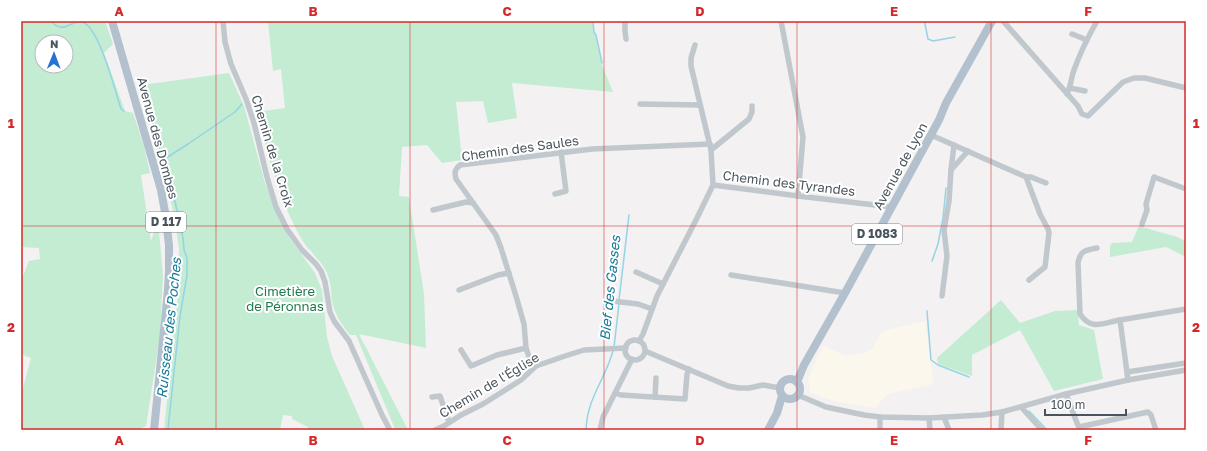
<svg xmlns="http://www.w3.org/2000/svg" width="1207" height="451" font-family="'Golos Text',sans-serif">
<rect width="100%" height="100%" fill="#f3f1f1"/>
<polygon fill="#fbf7ec" points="925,321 934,384 888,394 875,408 834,401 810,393 808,378 823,345 845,356 867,352 872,349 880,334 886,330"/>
<g fill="#c3ecd3" fill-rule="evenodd">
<path d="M21 21H105L113 44 104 53 125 111 133 113 144 146 150 173 141 175 151 241 158 220 163 276 160 336 146 426 141 428V430H22L21 424V395L31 358 21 354V281L29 261 40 259 39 248 21 247ZM42 42H66V66H42Z"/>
<path d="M268 21H592L602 65 613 92 512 83 517 118 488 123 483 101 456 102 462 160 442 163 427 145 402 147 399 196 409 197 424 294 426 348 359 334 408 430H396L395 429 356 335H350C342 325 334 314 332 300 331 291 331 282 327 273 324 265 316 258 311 251 305 246 301 238 297 231 278 194 267 153 257 112L285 108 281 69 273 71Z"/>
<polygon points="229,73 244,106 265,183 281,221 291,240 315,273 322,290 327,337 332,356 365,430 308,430 308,427 292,419 292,416 283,415 280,430 164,430 178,294 179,249 174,214 148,113 142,85"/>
<polygon points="1139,226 1177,237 1186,241 1186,257 1166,247 1110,257 1110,246 1112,243 1132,242"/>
<polygon points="1001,300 1020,323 1055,311 1078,310 1079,325 1094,330 1103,379 1054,391 1020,330 972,355 972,376 938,364 937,358"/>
</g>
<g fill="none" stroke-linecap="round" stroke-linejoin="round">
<g stroke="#94d4e5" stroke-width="1.5">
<path d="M51 21C64 36 71 19 82 22 99 26 115 91 121 109L124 111"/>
<polyline points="593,21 594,32 596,35 602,63"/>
<polyline points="925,21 925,24 928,39 933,41 955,37"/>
<polyline points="148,115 152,117 161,154 166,158 168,165 169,174 172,180 174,197 183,238 184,250 187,258 187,275 180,316 169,419 168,430"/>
<polyline points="166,158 188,144 235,112 242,104"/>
<polyline points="932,261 938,244 943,218 946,188"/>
<polyline points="619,300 629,215"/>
<polyline points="927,311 931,360 938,365 969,377"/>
<polyline points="614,347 619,304"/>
<polyline points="1029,411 1047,430"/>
<path d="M586 430C587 398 605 380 613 351"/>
</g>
<g stroke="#c0c8ce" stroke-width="5.5">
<polyline points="223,21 225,42 231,64 246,99 254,123 267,177 276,207 287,229 302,250 316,264 321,271 325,282 330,312 334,321 349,341 382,415 390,430"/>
<polyline points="625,21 625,31 626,39"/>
<polyline points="781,21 803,137 798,196"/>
<polyline points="1003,21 1078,106 1082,114 1088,116 1091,113 1123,82 1134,78 1145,78 1186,88"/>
<polyline points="1072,34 1087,40"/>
<polyline points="695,45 691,58 691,66 711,150 713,185"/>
<polyline points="1070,88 1085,91"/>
<path d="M1067 94C1071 86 1071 78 1074 70 1080 53 1088 37 1097 21"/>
<polyline points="640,104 700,105"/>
<polyline points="931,135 1026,177 1031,177 1046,183"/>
<polyline points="711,150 749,119 752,112 752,106"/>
<polyline points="951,170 954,145"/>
<polyline points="1026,177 1040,214 1048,229 1049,233 1045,267 1029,280"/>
<polyline points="555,194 566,191 561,152"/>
<polyline points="433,210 466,202 473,203"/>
<polyline points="1142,224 1147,210 1146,204 1154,177 1186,189"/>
<path d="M1097 248C1085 250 1080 251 1078 263L1080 314C1091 331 1103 323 1120 320"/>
<polyline points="636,272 663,284"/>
<polyline points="731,275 845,293"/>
<polyline points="459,290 498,275 509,273"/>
<polyline points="611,293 612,301 638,304 652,309"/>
<polyline points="942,296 947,256 944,230 949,201 951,170 968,151"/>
<circle cx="635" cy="350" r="10"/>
<polyline points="639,341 643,334 657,296 697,218 713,185 798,196 892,207"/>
<polyline points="461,350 471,366 497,355 526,348"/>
<polyline points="645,351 728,386 739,388 749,388 763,385 780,388"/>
<path d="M536 366 530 360 526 348 524 324 516 296 501 248 496 235 456 179C454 172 455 169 460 165L592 149 710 144"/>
<polyline points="1127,372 1186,363"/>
<polyline points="1128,380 1120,320 1186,309"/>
<polyline points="615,393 621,395 685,399 687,374 689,369"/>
<polyline points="1066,394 1077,423 1080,429"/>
<polyline points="798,395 826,407 864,415 880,417 929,418 982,415 1002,412 1066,394 1128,380 1186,370"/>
<polyline points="432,397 440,396 449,422"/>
<polyline points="655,397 656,378"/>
<polyline points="1021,407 1042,430"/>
<polyline points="880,417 880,430"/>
<polyline points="944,417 949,430"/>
<polyline points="929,418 930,430"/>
<polyline points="1079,427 1148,412 1151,415 1156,430"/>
<polyline points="435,430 444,426 461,415 483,404 521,380 536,366 565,356 584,350 626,348"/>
<polyline points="600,430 603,417 632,359"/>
<polyline points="1001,430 1002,412"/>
</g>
<g stroke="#b3c0cd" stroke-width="8">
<polyline points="112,21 161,190 165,212 169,245 169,272 168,290 154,430"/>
<circle cx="790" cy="389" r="10"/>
<polyline points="797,382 804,365 845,293 939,120 946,103 992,21"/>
<polyline points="768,430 777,413 782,396"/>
</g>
</g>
<path fill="none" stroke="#d62828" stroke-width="1" stroke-opacity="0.55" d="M216 21V430M410 21V430M604 21V430M797 21V430M991 21V430M21 226H1186"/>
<g text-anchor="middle" stroke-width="4" stroke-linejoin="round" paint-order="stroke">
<g fill="#fff" stroke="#80878d" stroke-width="1">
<rect x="146" y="212" width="40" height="20" rx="3"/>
<rect x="852" y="224" width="50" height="20" rx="3"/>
</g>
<g font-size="12" font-weight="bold" fill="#4a545c">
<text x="166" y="226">D 117</text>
<text x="877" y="238">D 1083</text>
</g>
<g font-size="13" fill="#4a545c" stroke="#fff">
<text transform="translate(158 138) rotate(75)" y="5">Avenue des Dombes</text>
<text transform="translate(520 148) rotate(-8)" y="5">Chemin des Saules</text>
<text transform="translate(273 151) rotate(73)" y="5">Chemin de la Croix</text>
<text transform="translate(900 166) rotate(-61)" y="5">Avenue de Lyon</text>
<text transform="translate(789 183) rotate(7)" y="5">Chemin des Tyrandes</text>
<text transform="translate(489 385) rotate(-31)" y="5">Chemin de l'Église</text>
</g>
<g font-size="13" fill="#1f794d" stroke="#fff">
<text x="285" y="296">Cimetière<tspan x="285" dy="15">de Péronnas</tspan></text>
</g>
<g font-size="14" font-style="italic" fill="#187d9a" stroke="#fff">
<text transform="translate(610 288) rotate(-84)" y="5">Bief des Gasses</text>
<text transform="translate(169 328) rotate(-84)" y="5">Ruisseau des Poches</text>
</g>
</g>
<rect width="1207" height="451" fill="none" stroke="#ffffff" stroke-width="44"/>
<g transform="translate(54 54) rotate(1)"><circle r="19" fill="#ffffff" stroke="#b7bbbe"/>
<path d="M0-3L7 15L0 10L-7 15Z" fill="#2872d5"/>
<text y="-6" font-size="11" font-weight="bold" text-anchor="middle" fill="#4a545c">N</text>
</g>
<path d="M1045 409v6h81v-6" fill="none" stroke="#4a545c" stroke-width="2"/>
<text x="1051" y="409" font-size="12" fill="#4a545c" stroke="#ffffff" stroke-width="3" paint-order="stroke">100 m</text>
<rect x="22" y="22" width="1163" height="407" fill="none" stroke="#d62828" stroke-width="1.5"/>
<g font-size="13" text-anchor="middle" font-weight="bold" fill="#d62828">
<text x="119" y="16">A</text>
<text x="313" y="16">B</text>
<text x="507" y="16">C</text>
<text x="700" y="16">D</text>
<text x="894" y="16">E</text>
<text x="1088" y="16">F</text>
<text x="11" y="128">1</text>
<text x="1196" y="128">1</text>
<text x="11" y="332">2</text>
<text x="1196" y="332">2</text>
<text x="119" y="445">A</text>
<text x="313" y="445">B</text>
<text x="507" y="445">C</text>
<text x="700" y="445">D</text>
<text x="894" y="445">E</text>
<text x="1088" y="445">F</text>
</g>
</svg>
